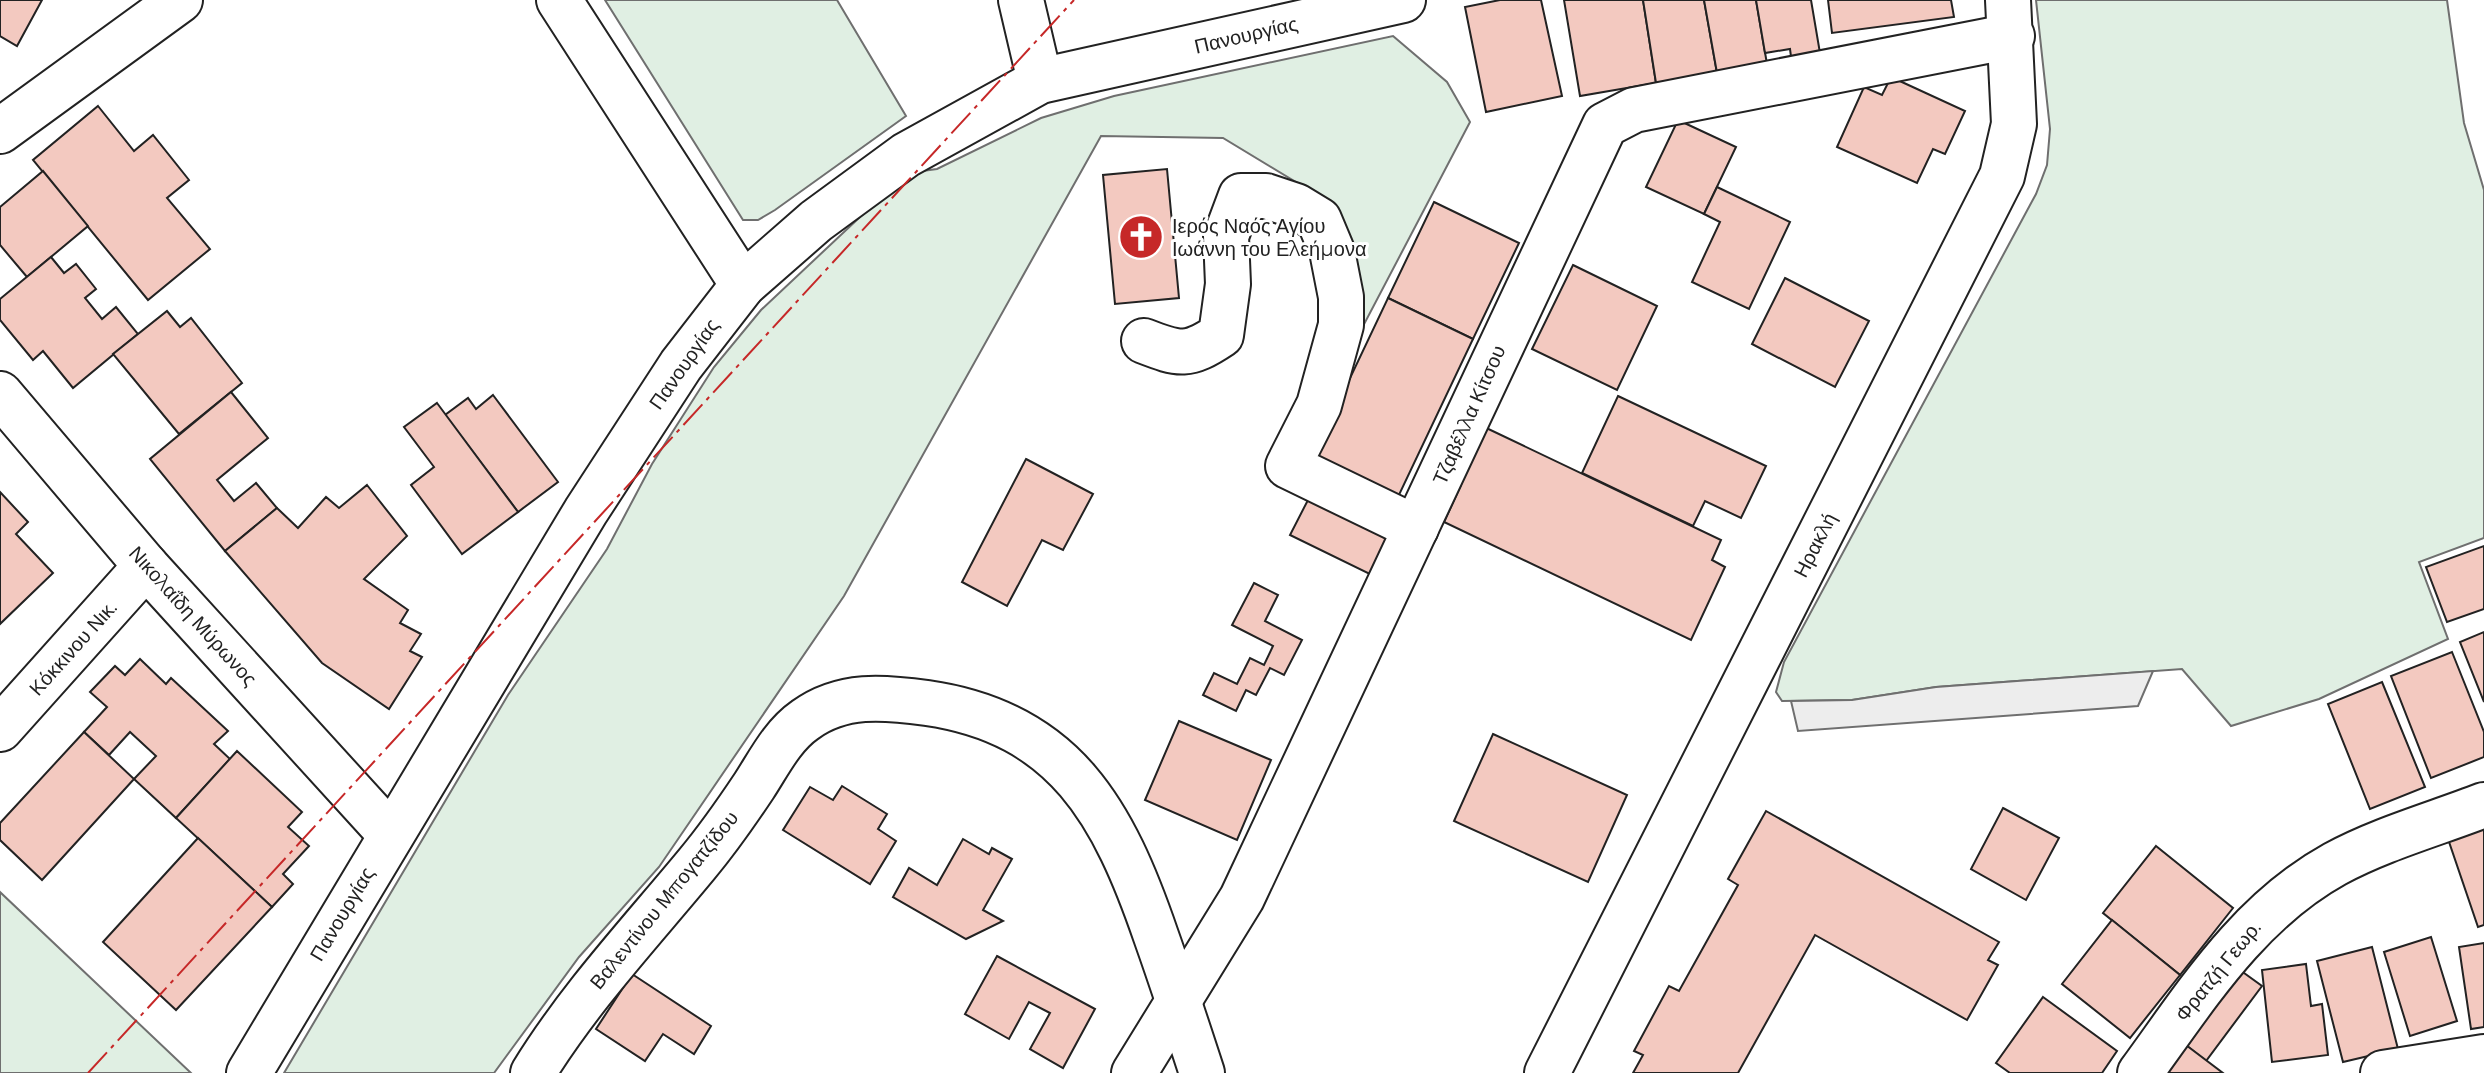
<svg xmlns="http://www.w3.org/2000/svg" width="2484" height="1073" font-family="Montserrat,sans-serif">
<rect width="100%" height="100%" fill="#fff"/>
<g fill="#e0efe3" stroke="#6f6f6f" stroke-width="2">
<polygon points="605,0 837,0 906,116 775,210 758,220 743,220"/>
<polygon points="2036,0 2447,0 2464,123 2484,190 2484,538 2419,562 2448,639 2319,699 2231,726 2182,669 1936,687 1852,700 1782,701 1776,692 1784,662 2036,194 2047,165 2050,129"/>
<polygon points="1393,36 1447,82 1470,122 1360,332 1299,184 1223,138 1101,136 844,596 659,867 579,957 494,1073 284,1073 508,695 607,549 652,464 714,367 761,310 893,186 915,172 937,169 1041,118 1114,96"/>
<polygon points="0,892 191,1073 0,1073"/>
</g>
<polygon fill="#ededed" stroke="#6f6f6f" stroke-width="2" points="2153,671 2138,706 1798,731 1791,701 1852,700 1936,687"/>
<g fill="#f3c9c0" stroke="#222" stroke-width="2">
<polygon points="0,0 42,0 17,46 0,36"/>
<polygon points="1500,0 1541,0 1562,96 1486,112 1465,7"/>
<polygon points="1564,0 1643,0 1656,83 1580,96"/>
<polygon points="1643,0 1704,0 1717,73 1656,83"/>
<polygon points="1704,0 1756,0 1767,64 1717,73"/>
<polygon points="1756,0 1811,0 1821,59 1792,64 1790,49 1765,53"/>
<polygon points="1828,0 1951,0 1954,17 1832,33"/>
<polygon points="1891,77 1965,111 1945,154 1933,149 1917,183 1837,147 1864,87 1882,95"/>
<polygon points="98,106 134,151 153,135 189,180 167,198 210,249 148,300 33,160"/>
<polygon points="1678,120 1736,147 1704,214 1646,187"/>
<polygon points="1167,169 1179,298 1115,304 1103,175"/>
<polygon points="43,171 88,226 27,277 0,245 0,207"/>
<polygon points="1717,187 1790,222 1749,309 1692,282 1720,222 1704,214"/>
<polygon points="1434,202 1519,243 1473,339 1388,298"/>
<polygon points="51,257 64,273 76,264 96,289 85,298 102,319 116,307 138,334 73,388 43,351 33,360 0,320 0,299"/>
<polygon points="1573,265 1657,306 1617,390 1532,349"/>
<polygon points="1785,278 1869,321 1835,387 1752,344"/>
<polygon points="1388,298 1473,339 1398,497 1313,456"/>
<polygon points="167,311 180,327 191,318 242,383 179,434 113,354"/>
<polygon points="231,392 268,438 217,480 234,501 256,483 277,508 225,551 150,459"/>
<polygon points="493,395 558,482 518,512 445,415 468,398 476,409"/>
<polygon points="1618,396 1766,466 1741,518 1705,501 1693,526 1582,473"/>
<polygon points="437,403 518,512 462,554 411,485 434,467 404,427"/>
<polygon points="1480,425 1721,540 1712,560 1725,567 1691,640 1444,522 1461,485 1453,481"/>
<polygon points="1026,459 1093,494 1063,550 1042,540 1007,606 962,582"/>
<polygon points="367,485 407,536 364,579 408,610 400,623 421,634 410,651 422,657 389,709 322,663 225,551 277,508 298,528 326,497 339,508"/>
<polygon points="0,492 28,522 16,534 53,573 0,624"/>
<polygon points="1309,498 1401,542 1382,580 1290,535"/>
<polygon points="2484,546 2484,609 2447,622 2426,567"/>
<polygon points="1254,583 1278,595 1265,621 1302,640 1284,675 1270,668 1256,695 1246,690 1236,711 1203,695 1214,673 1237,684 1250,658 1264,665 1273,646 1232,625"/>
<polygon points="2484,632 2484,702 2460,642"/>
<polygon points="2452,652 2484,732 2484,757 2431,778 2391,676"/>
<polygon points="140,659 166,684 171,678 228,731 214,744 230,759 176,818 134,779 156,756 130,732 109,755 84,732 107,707 90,692 115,666 125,675"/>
<polygon points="2382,682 2425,787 2370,809 2328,704"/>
<polygon points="1179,721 1271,760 1237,840 1145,800"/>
<polygon points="84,732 134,779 42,880 0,840 0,823"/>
<polygon points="1493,734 1627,795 1588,882 1454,821"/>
<polygon points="237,751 302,812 288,827 309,846 283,874 293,884 272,907 176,818"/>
<polygon points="842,786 887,814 878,829 896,841 870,884 783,830 810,787 833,800"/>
<polygon points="2003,808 2059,838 2026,900 1971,869"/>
<polygon points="1766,811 1999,942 1988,960 1998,965 1967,1020 1815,935 1738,1073 1633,1073 1643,1055 1634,1051 1669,986 1679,991 1738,885 1728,879"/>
<polygon points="2484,816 2484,925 2478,927 2445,830"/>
<polygon points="198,838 272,907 176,1010 103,942"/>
<polygon points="963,839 989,854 992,848 1012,859 983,910 1003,921 966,939 893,897 909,868 937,885"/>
<polygon points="2156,846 2233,908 2180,975 2103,913"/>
<polygon points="2112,920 2180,975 2130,1038 2062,984"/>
<polygon points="2431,937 2457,1021 2410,1036 2384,952"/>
<polygon points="2484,943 2484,1027 2471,1029 2459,947"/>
<polygon points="2372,947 2398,1049 2343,1062 2317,961"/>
<polygon points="997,956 1095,1009 1063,1068 1030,1049 1050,1013 1029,1002 1009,1039 965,1014"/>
<polygon points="2306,964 2311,1006 2322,1004 2328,1055 2272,1062 2262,970"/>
<polygon points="2233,965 2262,986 2206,1061 2178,1039"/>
<polygon points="632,974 711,1026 694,1054 663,1034 645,1061 596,1029"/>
<polygon points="2043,997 2117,1051 2102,1073 2010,1073 1996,1063"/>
<polygon points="2178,1039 2223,1073 2153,1073"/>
</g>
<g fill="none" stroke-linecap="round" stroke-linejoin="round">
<g stroke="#222" stroke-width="48">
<g id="minor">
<polyline points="559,0 743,285"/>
<polyline points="1021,0 1040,81"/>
<polyline points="0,131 180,0"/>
<path d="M1144 341C1180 355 1188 357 1221 335L1228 284 1226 236 1241 196H1266L1296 206 1319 220 1332 251 1341 297V325L1319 405 1288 466 1416 528"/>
<polyline points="0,394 146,566 391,835"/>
<polyline points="0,729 146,566"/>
<polyline points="249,1073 586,511 681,365 743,285 816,221 906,155 1040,81 1403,0"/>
<path d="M533 1073C580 997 640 933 697 864 717 840 736 813 754 786 769 763 782 736 805 720 842 693 884 697 927 703 1066 723 1114 814 1156 936 1172 981 1187 1027 1202 1073"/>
<polyline points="1134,1073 1242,898 1605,125 1634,110 2012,36"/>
<polyline points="1547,1073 2002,176 2014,124 2008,0"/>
<path d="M2140 1073C2197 995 2248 912 2335 864 2381 839 2435 824 2484 805"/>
<polyline points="2383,1073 2484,1057"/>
</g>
</g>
<use href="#minor" stroke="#fff" stroke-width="44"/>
<polyline stroke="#c62828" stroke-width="2" stroke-dasharray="28 6 4 6" stroke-linecap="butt" points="88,1073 1074,0"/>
</g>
<defs>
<g id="church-disc" transform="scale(2.3)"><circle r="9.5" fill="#c62828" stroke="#fff"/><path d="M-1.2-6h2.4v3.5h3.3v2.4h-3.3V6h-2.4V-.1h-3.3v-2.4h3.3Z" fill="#fff"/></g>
</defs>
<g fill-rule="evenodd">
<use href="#church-disc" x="1141" y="237"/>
</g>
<g text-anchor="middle" stroke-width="6" stroke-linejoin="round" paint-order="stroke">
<g font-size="20" fill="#222" stroke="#fff">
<text transform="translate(1246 35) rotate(-13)" y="7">Πανουργίας</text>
<text transform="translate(684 364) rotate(-55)" y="7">Πανουργίας</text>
<text transform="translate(1469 415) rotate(-66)" y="7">Τζαβέλλα Κίτσου</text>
<text transform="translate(1815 545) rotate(-63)" y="7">Ηρακλή</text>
<text transform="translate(193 616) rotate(48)" y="7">Νικολαΐδη Μύρωνος</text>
<text transform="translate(73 648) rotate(-48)" y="7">Κόκκινου Νικ.</text>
<text transform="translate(664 900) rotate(-51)" y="7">Βαλεντίνου Μπογατζίδου</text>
<text transform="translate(342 914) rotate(-59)" y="7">Πανουργίας</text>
<text transform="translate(2218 971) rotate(-51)" y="7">Φρατζή Γεωρ.</text>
</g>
<g font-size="20" fill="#222" stroke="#fff" text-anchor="start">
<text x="1172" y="233">Ιερός Ναός Αγίου<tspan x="1172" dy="23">Ιωάννη του Ελεήμονα</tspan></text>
</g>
</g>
</svg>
